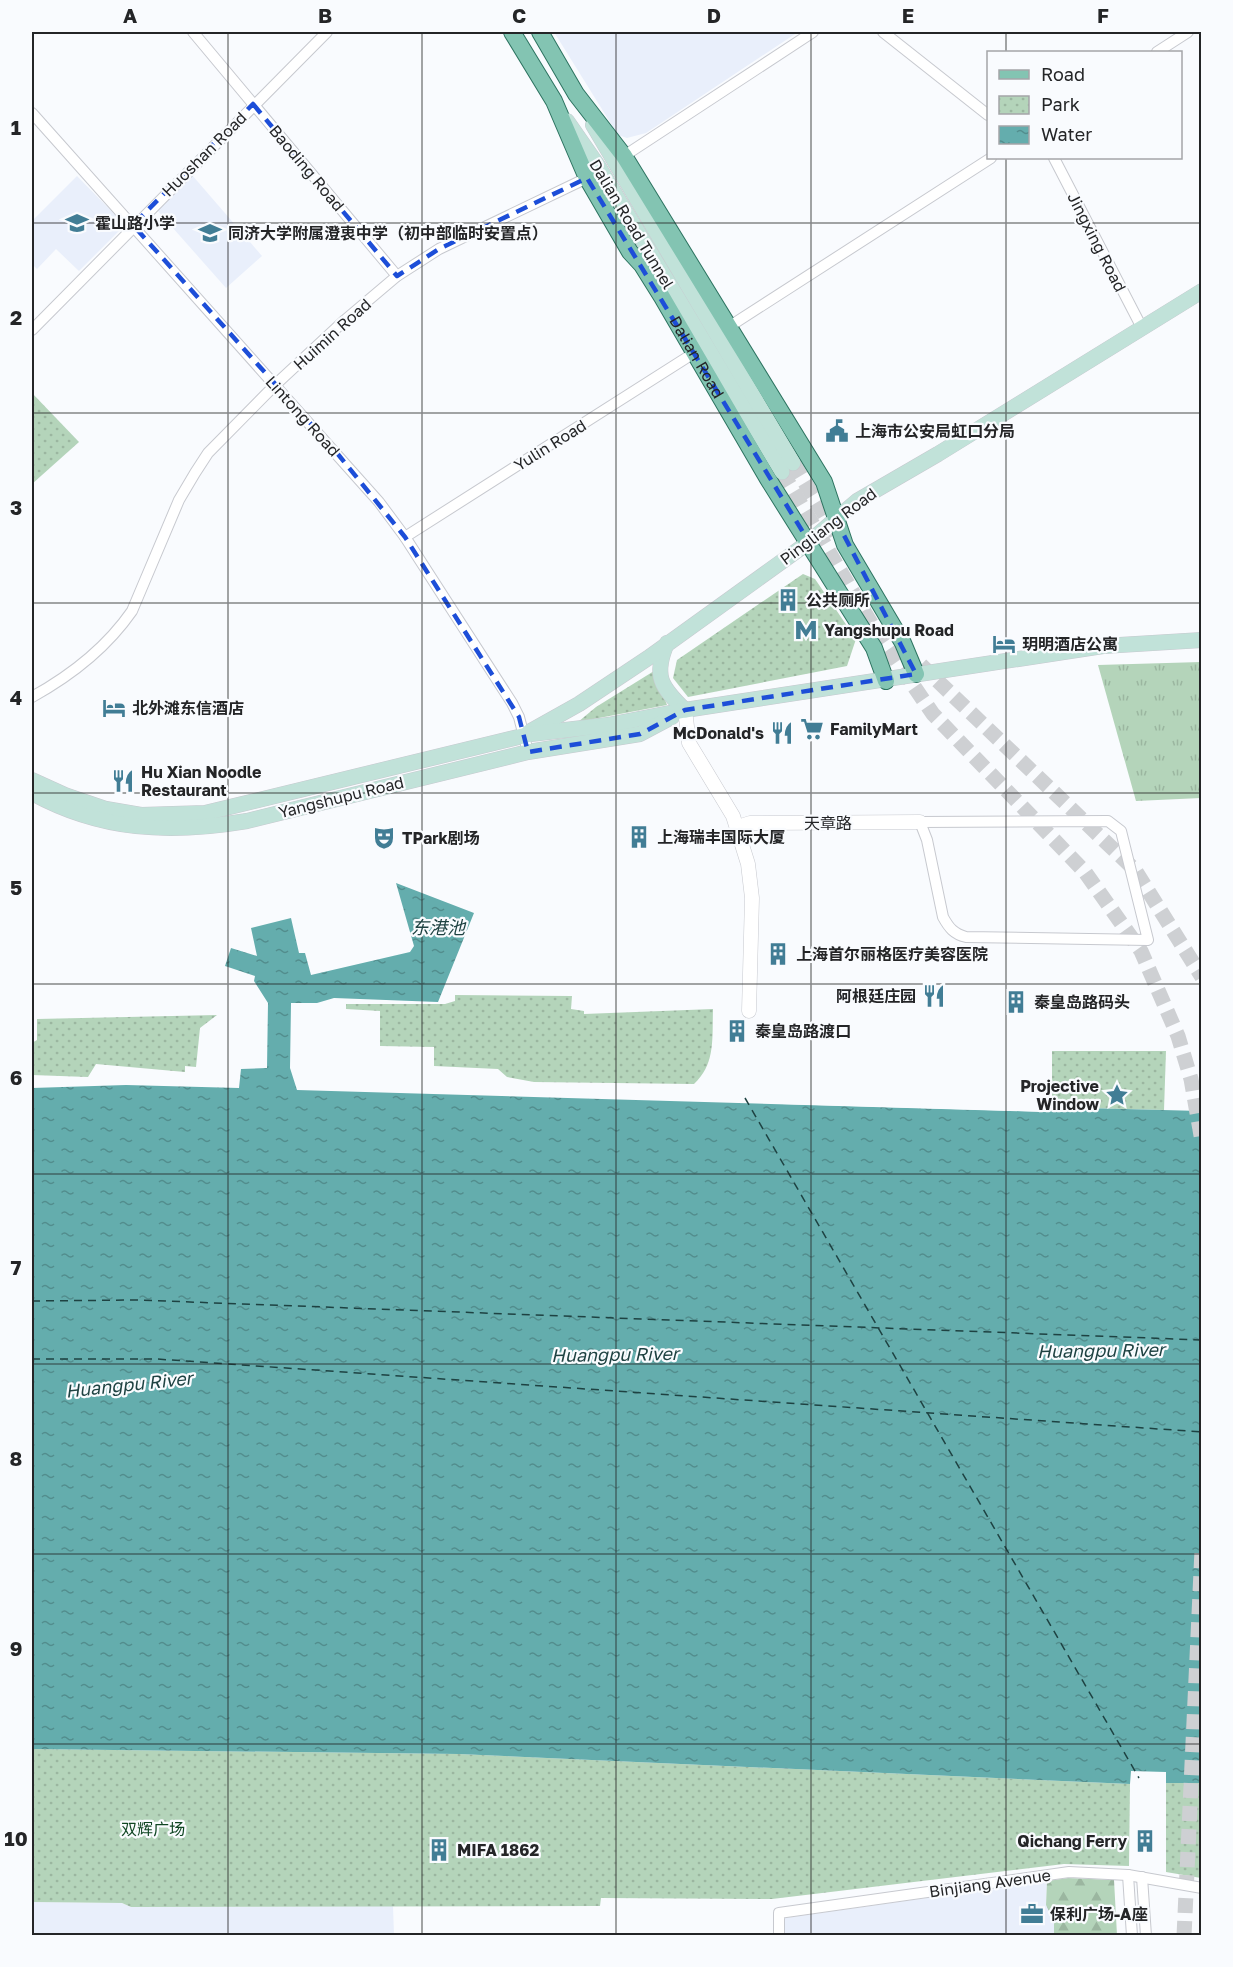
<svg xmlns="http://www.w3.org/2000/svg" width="1233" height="1967" font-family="'Golos Text','Noto Sans SC',sans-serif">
<defs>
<pattern id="grass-tufts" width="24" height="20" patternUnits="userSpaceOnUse" patternTransform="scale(1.5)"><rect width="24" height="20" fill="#b4d4ba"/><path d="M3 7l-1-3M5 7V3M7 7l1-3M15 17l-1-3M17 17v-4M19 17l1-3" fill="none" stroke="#9bb6a0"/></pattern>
<pattern id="forest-firs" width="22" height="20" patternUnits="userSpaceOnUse" patternTransform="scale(1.5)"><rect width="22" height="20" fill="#b4d4ba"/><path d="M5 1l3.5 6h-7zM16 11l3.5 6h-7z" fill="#9bb6a0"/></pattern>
<pattern id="park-dots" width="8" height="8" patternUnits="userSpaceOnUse" patternTransform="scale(1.5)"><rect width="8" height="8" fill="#b4d4ba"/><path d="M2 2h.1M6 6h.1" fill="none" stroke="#9bb6a0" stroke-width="1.8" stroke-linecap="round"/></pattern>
<pattern id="water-ripples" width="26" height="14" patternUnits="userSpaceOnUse" patternTransform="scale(1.5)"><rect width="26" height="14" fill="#64adad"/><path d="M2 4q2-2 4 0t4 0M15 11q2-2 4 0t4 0" fill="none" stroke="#528d8d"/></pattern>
</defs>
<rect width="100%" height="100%" fill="#f9fbfe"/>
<g fill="#e9effb">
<polygon points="554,32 798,32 646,133 627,138 618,135"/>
<polygon points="192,175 262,256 226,288 157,210"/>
<polygon points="77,176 125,225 79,271 56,249 37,269 32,264 32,221"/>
<polygon points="1047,1881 1046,1904 1054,1921 1054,1935 785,1935 785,1918"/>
<polygon points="32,1902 122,1903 131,1907 393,1906 394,1935 32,1936"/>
</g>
<polygon fill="url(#grass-tufts)" points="1201,662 1201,798 1136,801 1098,665"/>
<polygon fill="url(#forest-firs)" points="1068,1878 1114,1880 1117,1935 1054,1935 1054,1921 1046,1905 1047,1881"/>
<g fill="url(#park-dots)">
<polygon points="32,393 79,442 32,484"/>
<polygon points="803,574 815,579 856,639 847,666 688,697 673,678 677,660"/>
<polygon points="654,671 667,705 578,722 596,707"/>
<path d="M455 995 572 996 571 1009 584 1011V1014L713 1009C712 1037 716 1064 694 1084L534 1082 507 1077 498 1069 434 1066V1047L380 1046V1011L346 1009V1004H445L455 1001Z"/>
<polygon points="217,1015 200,1028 196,1067 185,1066 185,1072 96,1064 88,1077 32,1075 32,1043 37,1040 37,1019"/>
<polygon points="1052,1051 1166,1051 1164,1110 1052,1107"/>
<polygon points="32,1749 458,1754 1130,1784 1129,1866 1064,1864 772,1899 601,1898 600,1906 131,1907 122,1903 32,1902"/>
<polygon points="1166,1783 1201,1783 1201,1878 1166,1872"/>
</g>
<polygon fill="url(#water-ripples)" points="396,883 474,913 438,1002 334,998 317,1003 291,1003 290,1068 297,1090 1047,1112 1047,1107 1201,1111 1201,1783 1166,1783 1166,1772 1131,1771 1130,1784 458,1754 32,1749 32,1088 126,1085 239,1088 241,1069 267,1068 268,1003 254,981 255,976 225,966 231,948 257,956 251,928 291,918 299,953 305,953 311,975 410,952 414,946"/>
<polygon fill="#f9fbfe" points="782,1101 1044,1109 1047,1104 1047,1112 782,1104"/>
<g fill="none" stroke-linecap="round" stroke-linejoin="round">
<g stroke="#1e4242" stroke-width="1.5" stroke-dasharray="8 6" stroke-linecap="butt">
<polyline points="745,1098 1139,1778"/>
<polyline points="32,1301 137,1300 1202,1340"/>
<polyline points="32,1359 157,1359 1202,1432"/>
</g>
<g stroke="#ced0d3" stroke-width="15" stroke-dasharray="15 8" stroke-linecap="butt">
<polyline points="793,463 836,534"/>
<polyline points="782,472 875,630 933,714 1085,872 1141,951 1178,1036 1191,1079 1202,1141"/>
<polyline points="921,665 1135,870 1202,977"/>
<polyline points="1184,1936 1202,1550"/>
</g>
<g stroke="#c7c9cf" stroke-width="12">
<g id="minor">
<polyline points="193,32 397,276"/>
<polyline points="883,32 988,115"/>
<polyline points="1157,52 1188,32"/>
<polyline points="32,113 379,502 405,537 512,703 519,717 528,752"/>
<polyline points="624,156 813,32"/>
<polyline points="1054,158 1141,326"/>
<polyline points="727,328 991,158"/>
<polyline points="32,330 327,32"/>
<polyline points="405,537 694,353"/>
<path d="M32 697C70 676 107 647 132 611L179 500 195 473 208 453 275 385 345 320 397 276 439 249 587 178"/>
<path d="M1108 821 1121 831 1148 940 966 937C954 934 949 928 943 917L927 840 920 822Z"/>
<polyline points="1128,1875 1132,1936"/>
<polyline points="1142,1877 1146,1936"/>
<polyline points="779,1936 779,1913 1069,1872 1128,1875 1202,1888"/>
</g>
</g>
<g stroke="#c7c9cf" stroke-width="15">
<g id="tertiary">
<polyline points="685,710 689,743 733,816 748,864 752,898 749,1011"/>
<polyline points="738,827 750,823 920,822"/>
</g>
</g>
<g stroke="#c7c9cf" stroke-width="16">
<g id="secondary">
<polyline points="567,121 599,167 782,472"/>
<polyline points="593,125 793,463"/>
<path d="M667 643C653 676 661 687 685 710"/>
<polyline points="529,732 579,704 648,658 809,542 857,501 938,454 1202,291"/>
<polyline points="32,780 65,795 106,809 141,815 205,813 531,734 608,725 685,710 1103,646 1202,640"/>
<path d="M32 793C101 831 169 834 247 821L528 752 640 734 672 717"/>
</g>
</g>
<g stroke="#2c7360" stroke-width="18">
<g id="primary">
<path id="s1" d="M512 32 554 101 587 178 630 252 642 265 662 297 768 479 874 648 886 681"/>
<polyline points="540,32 576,94 624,156 824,482 845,545 903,643 916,674"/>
</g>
</g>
<use href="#minor" stroke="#fff" stroke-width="10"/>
<use href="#tertiary" stroke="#fff" stroke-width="14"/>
<use href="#secondary" stroke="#c1e2d9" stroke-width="15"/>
<use href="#primary" stroke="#83c4b2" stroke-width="16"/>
</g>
<path fill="none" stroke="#1d4ed8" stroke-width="4.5" stroke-dasharray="12 8" stroke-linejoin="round" d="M253 104 397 276 439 249 587 178 809 542 835 518 916 674 685 710 640 734 528 752 519 717 405 537 337 453 133 225Z"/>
<path fill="none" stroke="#242527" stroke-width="1.5" stroke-opacity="0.55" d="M228 32V1936M422 32V1936M616 32V1936M811 32V1936M1006 32V52M1006 158V1936M32 223H1202M32 413H1202M32 603H1202M32 793H1202M32 984H1202M32 1174H1202M32 1364H1202M32 1554H1202M32 1744H1202"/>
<defs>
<g id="school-bare" transform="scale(1.8)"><path d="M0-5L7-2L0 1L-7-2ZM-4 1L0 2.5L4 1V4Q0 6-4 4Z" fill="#417d95" stroke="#f9fbfe" stroke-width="2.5" paint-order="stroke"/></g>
<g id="civic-bare" transform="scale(1.8)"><path d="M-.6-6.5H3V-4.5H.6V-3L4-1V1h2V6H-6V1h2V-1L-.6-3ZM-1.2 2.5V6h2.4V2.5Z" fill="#417d95" stroke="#f9fbfe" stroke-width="2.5" paint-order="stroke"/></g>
<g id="building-bare" transform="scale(1.8)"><path d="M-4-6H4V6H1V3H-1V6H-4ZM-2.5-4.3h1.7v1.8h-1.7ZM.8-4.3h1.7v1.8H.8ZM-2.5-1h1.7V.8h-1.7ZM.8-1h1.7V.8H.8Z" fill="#417d95" stroke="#f9fbfe" stroke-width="2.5" paint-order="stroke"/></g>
<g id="metro-bare" transform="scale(1.8)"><path d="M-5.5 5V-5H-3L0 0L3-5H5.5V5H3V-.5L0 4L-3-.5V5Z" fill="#417d95" stroke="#f9fbfe" stroke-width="2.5" paint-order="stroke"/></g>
<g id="hotel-bare" transform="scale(1.8)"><path d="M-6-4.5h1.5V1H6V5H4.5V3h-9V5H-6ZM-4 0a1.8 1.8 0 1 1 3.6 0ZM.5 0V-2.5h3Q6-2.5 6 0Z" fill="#417d95" stroke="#f9fbfe" stroke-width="2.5" paint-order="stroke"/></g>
<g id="supermarket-bare" transform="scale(1.8)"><path d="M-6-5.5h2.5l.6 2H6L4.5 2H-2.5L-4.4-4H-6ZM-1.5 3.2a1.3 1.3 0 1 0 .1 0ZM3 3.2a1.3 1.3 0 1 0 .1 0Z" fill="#417d95" stroke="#f9fbfe" stroke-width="2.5" paint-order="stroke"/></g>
<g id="restaurant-bare" transform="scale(1.8)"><path d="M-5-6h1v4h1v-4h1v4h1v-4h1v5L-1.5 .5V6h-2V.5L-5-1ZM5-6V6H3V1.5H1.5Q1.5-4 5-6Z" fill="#417d95" stroke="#f9fbfe" stroke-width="2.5" paint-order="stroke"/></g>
<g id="theatre-bare" transform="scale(1.8)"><path d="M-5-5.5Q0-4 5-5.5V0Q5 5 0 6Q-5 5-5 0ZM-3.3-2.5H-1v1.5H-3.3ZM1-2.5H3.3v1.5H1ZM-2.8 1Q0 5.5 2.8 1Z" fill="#417d95" stroke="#f9fbfe" stroke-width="2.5" paint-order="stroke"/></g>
<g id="sight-bare" transform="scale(1.8)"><path d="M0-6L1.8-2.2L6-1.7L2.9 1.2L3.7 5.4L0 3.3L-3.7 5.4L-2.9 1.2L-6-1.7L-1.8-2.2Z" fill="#417d95" stroke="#f9fbfe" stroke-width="2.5" paint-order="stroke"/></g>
<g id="office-bare" transform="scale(1.8)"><path d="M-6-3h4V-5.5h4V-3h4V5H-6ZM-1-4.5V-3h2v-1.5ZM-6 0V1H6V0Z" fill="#417d95" stroke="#f9fbfe" stroke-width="2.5" paint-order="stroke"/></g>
</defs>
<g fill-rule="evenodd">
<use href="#school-bare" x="77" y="223"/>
<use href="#school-bare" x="210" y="233"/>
<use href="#civic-bare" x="837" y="431"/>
<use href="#building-bare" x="788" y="600"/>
<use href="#metro-bare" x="806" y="630"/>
<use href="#hotel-bare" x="1004" y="644"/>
<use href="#hotel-bare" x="114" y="708"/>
<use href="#supermarket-bare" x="812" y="729"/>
<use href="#restaurant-bare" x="782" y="733"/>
<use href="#restaurant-bare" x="123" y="781"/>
<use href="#building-bare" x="639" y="837"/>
<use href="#theatre-bare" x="384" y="838"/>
<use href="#building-bare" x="778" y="954"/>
<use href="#restaurant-bare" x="934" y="996"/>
<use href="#building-bare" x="1016" y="1002"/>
<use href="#building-bare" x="737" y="1031"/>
<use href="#sight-bare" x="1117" y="1095"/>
<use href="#building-bare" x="1145" y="1841"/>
<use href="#building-bare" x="439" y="1850"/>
<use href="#office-bare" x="1032" y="1914"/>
</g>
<g text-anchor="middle" stroke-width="4.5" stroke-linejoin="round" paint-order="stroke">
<g font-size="16" fill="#242527" stroke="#f9fbfe">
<text transform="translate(204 154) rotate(-45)" y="6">Huoshan Road</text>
<text transform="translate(307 168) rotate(50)" y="6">Baoding Road</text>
<text transform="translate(632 224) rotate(59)" y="6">Dalian Road Tunnel</text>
<text transform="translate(1097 242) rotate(63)" y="6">Jingxing Road</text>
<text transform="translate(332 334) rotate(-42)" y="6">Huimin Road</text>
<text dy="6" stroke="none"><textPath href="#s1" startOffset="375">Dalian Road</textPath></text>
<text transform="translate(303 416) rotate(48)" y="6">Lintong Road</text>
<text transform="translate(550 445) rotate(-32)" y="6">Yulin Road</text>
<text transform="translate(828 526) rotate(-37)" y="6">Pingliang Road</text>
<text transform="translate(341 797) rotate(-14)" y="6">Yangshupu Road</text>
<text x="828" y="829">天章路</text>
<text transform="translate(990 1883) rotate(-8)" y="6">Binjiang Avenue</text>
</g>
<g font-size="16" font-weight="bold" fill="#242527" stroke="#f9fbfe" text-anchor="start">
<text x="95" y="229">霍山路小学</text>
<text x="228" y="239">同济大学附属澄衷中学（初中部临时安置点）</text>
<text x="855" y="437">上海市公安局虹口分局</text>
<text x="806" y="606">公共厕所</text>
<text x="824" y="636">Yangshupu Road</text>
<text x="1022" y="650">玥明酒店公寓</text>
<text x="132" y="714">北外滩东信酒店</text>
<text x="830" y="735">FamilyMart</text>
<text x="764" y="739" text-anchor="end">McDonald's</text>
<text x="141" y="778">Hu Xian Noodle<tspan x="141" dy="18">Restaurant</tspan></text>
<text x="657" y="843">上海瑞丰国际大厦</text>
<text x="402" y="844">TPark剧场</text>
<text x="796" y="960">上海首尔丽格医疗美容医院</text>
<text x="916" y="1002" text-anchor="end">阿根廷庄园</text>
<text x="1034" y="1008">秦皇岛路码头</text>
<text x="755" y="1037">秦皇岛路渡口</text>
<text x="1099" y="1092" text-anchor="end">Projective<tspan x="1099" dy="18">Window</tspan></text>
<text x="1127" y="1847" text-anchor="end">Qichang Ferry</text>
<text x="457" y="1856">MIFA 1862</text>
<text x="1050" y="1920">保利广场-A座</text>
</g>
<g font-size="16" fill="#104623" stroke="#f9fbfe">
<text x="153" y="1835">双辉广场</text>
</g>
<g font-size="18" font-style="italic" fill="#1e4242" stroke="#f9fbfe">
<text x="438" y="934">东港池</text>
<text transform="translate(1101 1351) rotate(-1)" y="6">Huangpu River</text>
<text transform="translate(615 1355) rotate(-1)" y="6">Huangpu River</text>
<text transform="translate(129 1385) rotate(-6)" y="6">Huangpu River</text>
</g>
</g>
<rect width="1233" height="1967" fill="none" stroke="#f9fbfe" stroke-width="66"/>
<rect x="987" y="51" width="195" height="108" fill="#f9fbfe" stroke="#a4a5a8" stroke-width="1.5"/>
<rect x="999" y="70" width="30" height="9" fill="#83c4b2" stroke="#a4a5a8" stroke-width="1.5"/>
<text x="1041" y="81" font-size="18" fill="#242527">Road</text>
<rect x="999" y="96" width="30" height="18" fill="url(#park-dots)" stroke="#a4a5a8" stroke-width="1.5"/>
<text x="1041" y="111" font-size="18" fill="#242527">Park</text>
<rect x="999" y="126" width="30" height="18" fill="url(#water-ripples)" stroke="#a4a5a8" stroke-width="1.5"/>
<text x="1041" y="141" font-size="18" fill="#242527">Water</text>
<rect x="33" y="33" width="1167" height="1901" fill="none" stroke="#242527" stroke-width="2"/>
<g font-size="20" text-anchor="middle" font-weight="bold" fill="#242527">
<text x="130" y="23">A</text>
<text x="325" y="23">B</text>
<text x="519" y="23">C</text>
<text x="714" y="23">D</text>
<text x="908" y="23">E</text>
<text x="1103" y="23">F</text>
<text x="16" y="135">1</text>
<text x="16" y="325">2</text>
<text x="16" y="515">3</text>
<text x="16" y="705">4</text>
<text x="16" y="895">5</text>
<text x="16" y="1085">6</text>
<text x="16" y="1275">7</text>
<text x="16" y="1466">8</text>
<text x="16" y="1656">9</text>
<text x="16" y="1846">10</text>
</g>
</svg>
